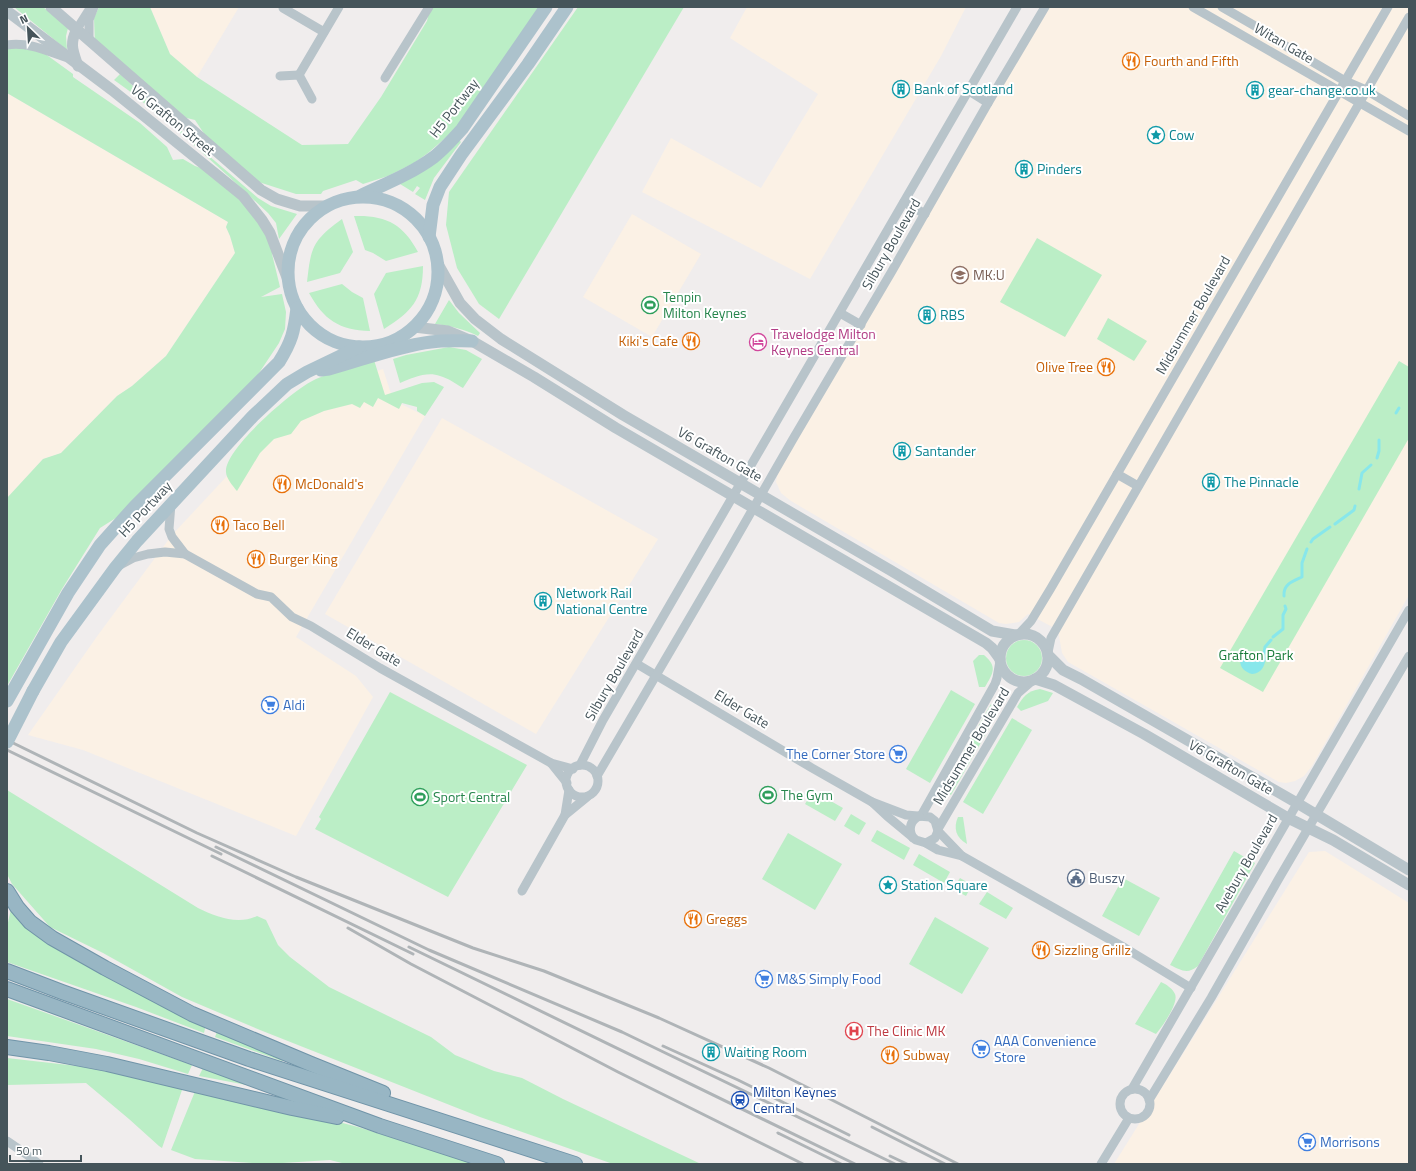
<svg xmlns="http://www.w3.org/2000/svg" width="1416" height="1171" font-family="'Titillium Web',sans-serif">
<rect width="100%" height="100%" fill="#f0eded"/>
<g fill="#fbf1e5">
<polygon points="150,7 239,7 197,77 170,54"/>
<polygon points="747,7 966,7 941,56 810,279 642,192 671,138 761,188 818,94 730,38"/>
<polygon points="1047,7 1409,7 1409,595 1312,766 1304,776 1295,781 1286,783 1279,782 1068,662 1062,653 1058,630 1028,614 1019,622 1006,624 999,623 791,501 781,493 776,482 778,472"/>
<polygon points="7,93 228,222 226,227 230,236 235,253 166,356 132,386 117,396 61,453 43,459 7,498"/>
<polygon points="632,214 701,254 652,337 583,297"/>
<polygon points="383,369 393,400 425,416 296,637 356,676 373,697 296,836 83,750 28,735 98,635 172,535 283,416 324,388"/>
<polygon points="442,418 658,539 536,734 325,614"/>
<polygon points="1325,851 1409,903 1409,1164 1114,1164 1309,852"/>
</g>
<g fill="#bbeec6">
<polygon points="14,7 43,7 68,28 66,36 67,50"/>
<polygon points="99,7 150,7 170,54 197,77 302,145 348,144 381,97 427,21 429,12 433,7 546,7 457,127 443,140 428,153 414,163 388,176 363,184 356,180 323,191 321,194 296,194 246,178 217,153 195,120 174,115 95,45 94,18"/>
<polygon points="578,7 684,7 499,319 479,304 457,268 446,225 449,192"/>
<polygon points="7,45 33,45 73,74 73,77 140,123 167,147 173,160 183,159 195,166 213,172 243,196 273,244 272,254 280,287 261,297 282,294 286,312 285,329 279,343 239,403 135,506 100,528 62,589 7,686 7,498 43,459 61,453 117,396 132,386 166,356 235,253 230,236 226,227 228,222 7,93"/>
<polygon points="120,74 201,149 258,198 271,206 297,214 279,239 276,223 268,213 227,175 185,137 128,90 114,80"/>
<polygon points="459,140 461,142 434,178 425,200 415,194 420,188 417,186 413,192 400,184"/>
<path d="M354 216C386 215 403 224 418 252L386 261 373 253 365 250Z"/>
<path d="M342 219 353 252 340 273 307 282C311 247 312 241 342 219Z"/>
<polygon points="1037,238 1102,275 1065,337 1000,302"/>
<path d="M423 266C423 300 411 312 384 329L374 294 386 273Z"/>
<path d="M342 284 352 292 363 298 370 331C339 330 324 320 309 293Z"/>
<path d="M449 300 459 313 480 333 478 336C464 329 451 326 435 324Z"/>
<polygon points="1108,318 1147,341 1134,361 1097,339"/>
<path d="M449 347 466 350 482 359 463 388C456 384 448 378 440 376 427 371 412 378 400 383L393 359 406 355Z"/>
<path d="M374 360 385 395 422 383 434 382 444 387 425 416 417 411V407L402 403 399 409 378 398 373 407 364 402 360 408 352 404 324 411 301 421 291 434 274 439 260 453 237 491 236 490C233 486 226 478 226 472 224 449 295 388 316 379 334 371 355 366 374 360Z"/>
<polygon points="1399,361 1409,367 1409,438 1263,692 1220,668"/>
<circle cx="1024" cy="658" r="18"/>
<path d="M979 655H984C998 667 993 673 985 687H979L973 661Z"/>
<path d="M1040 689 1053 693 1048 701 1021 711 1017 707C1023 697 1027 691 1040 689Z"/>
<polygon points="951,690 975,704 930,783 906,769"/>
<polygon points="390,692 527,765 448,897 315,829 321,819 319,817"/>
<polygon points="991,704 1000,709 951,795 942,790"/>
<polygon points="1012,718 1032,730 983,814 963,802"/>
<path d="M7 790 198 908C216 917 238 925 257 916L266 920 278 945 290 957 329 987 431 1037 455 1055 494 1071 522 1078 563 1099 701 1164H613L480 1117 260 1030 182 997 103 953 50 927 12 884 7 874Z"/>
<polygon points="813,791 843,808 835,821 805,804"/>
<polygon points="851,814 866,823 859,835 844,826"/>
<path d="M958 817H963L967 844C956 838 953 828 958 817Z"/>
<polygon points="877,830 910,848 904,860 871,841"/>
<polygon points="788,833 842,864 815,910 762,879"/>
<path d="M1234 851 1255 863 1198 966C1187 975 1181 970 1170 965Z"/>
<polygon points="919,854 950,872 944,883 913,865"/>
<polygon points="960,878 972,885 966,896 953,889"/>
<polygon points="1123,878 1160,898 1139,936 1102,916"/>
<polygon points="987,892 1013,908 1006,919 979,904"/>
<polygon points="11,909 206,1024 204,1033 136,1007 7,962 7,927"/>
<polygon points="935,917 989,948 962,994 909,964"/>
<path d="M1161 982C1166 984 1173 989 1175 994 1179 1003 1162 1027 1156 1034L1135 1024Z"/>
<polygon points="7,999 192,1065 188,1074 139,1059 96,1049 7,1036"/>
<polygon points="218,1029 284,1057 282,1061 215,1037"/>
<polygon points="7,1058 95,1068 177,1087 182,1090 162,1148 159,1146 129,1119 86,1083 7,1085"/>
<polygon points="203,1068 262,1088 199,1076"/>
<polygon points="196,1089 289,1109 358,1127 477,1164 346,1164 330,1160 267,1164 195,1159 171,1150"/>
</g>
<path fill="#88e7eb" d="M1262 653 1264 654 1266 658C1264 667 1262 673 1252 674 1245 672 1240 668 1240 660 1245 656 1249 660 1254 660L1257 655Z"/>
<g fill="none" stroke-linecap="round" stroke-linejoin="round">
<g stroke="#88e7eb" stroke-width="3">
<polyline points="1396,413 1399,408"/>
<polyline points="1377,458 1379,451 1379,440"/>
<polyline points="1359,489 1362,473 1371,465"/>
<polyline points="1335,524 1354,510 1355,506"/>
<polyline points="1311,542 1313,539 1330,527"/>
<path d="M1284 596C1283 584 1293 581 1302 577V563L1307 549"/>
<polyline points="1273,637 1283,629 1283,615 1286,609 1285,606"/>
<polyline points="1264,654 1265,647 1271,640"/>
</g>
<g stroke="#7094a8" stroke-width="16">
<g id="trunk">
<polyline points="7,891 17,907 30,922 52,938 105,968 192,1014 311,1064 383,1093"/>
<polyline points="7,971 62,992 249,1059 575,1164"/>
<polyline points="7,989 380,1126 497,1164"/>
<polyline points="7,1047 49,1053 107,1064 292,1108 337,1117"/>
</g>
</g>
<g stroke="#b8c4ca" stroke-width="9">
<polyline points="1193,7 1409,131"/>
<polyline points="1222,7 1255,26 1272,38 1345,81 1366,90 1409,116"/>
<polyline points="283,8 324,32"/>
<polyline points="77,29 89,10"/>
<polyline points="89,40 89,20 94,7"/>
<path d="M7 45C28 42 45 50 65 57"/>
<polyline points="299,75 339,7"/>
<polyline points="280,76 299,75 312,99"/>
<polyline points="385,78 429,7"/>
<polyline points="969,91 988,103"/>
<polyline points="904,202 925,214"/>
<polyline points="840,313 861,325"/>
<polyline points="1117,474 1138,486"/>
<polyline points="171,504 169,529 172,537 185,554"/>
<polyline points="120,565 133,558 148,554 165,552 185,554 257,594 271,597 292,617 311,626 380,668 551,763 573,769"/>
<polyline points="1019,634 1031,621 1051,588 1388,7"/>
<polyline points="1048,652 1051,638 1409,17"/>
<polyline points="637,664 812,768 872,802 906,815 930,817 935,821 938,831 935,838 926,843"/>
<polyline points="551,763 567,783"/>
<polyline points="580,765 603,720 1017,7"/>
<circle cx="582" cy="781" r="16"/>
<polyline points="597,776 723,561 793,439 892,271 988,103 1045,7"/>
<polyline points="872,802 887,816 916,840 926,843 938,850 962,856 1125,948 1191,988"/>
<polyline points="565,815 569,790"/>
<polyline points="921,816 995,684 997,678 1000,661"/>
<polyline points="938,829 1018,693 1033,680"/>
<polyline points="938,831 962,856"/>
<path d="M913 838C908 829 910 821 919 816"/>
<polyline points="522,891 565,815 587,797"/>
<polyline points="1132,1089 1409,610"/>
<circle cx="1135" cy="1104" r="15"/>
<polyline points="1149,1100 1211,998 1278,880 1409,656"/>
<polyline points="7,1141 26,1154 39,1164"/>
<polyline points="1101,1164 1129,1118"/>
</g>
<g stroke="#b8c4ca" stroke-width="11">
<polyline points="51,7 261,190 277,199 300,206 327,206"/>
<polyline points="7,11 112,90 243,196 262,220 270,233 288,280"/>
<path d="M77 29C69 44 73 51 78 66"/>
<polyline points="438,264 460,303 475,319 501,339 623,415 890,570 992,631 1015,635"/>
<polyline points="414,327 448,331 472,341 534,377 616,428 986,643 992,648 1000,659"/>
<circle cx="1024" cy="658" r="24"/>
<polyline points="1048,655 1063,670 1081,679 1297,803 1409,870"/>
<polyline points="1035,679 1054,685 1144,734 1288,818 1333,840 1409,885"/>
</g>
<g stroke="#acc2cc" stroke-width="13">
<path d="M360 196C385 184 411 174 434 157 444 149 453 139 462 129L546 7"/>
<circle cx="363" cy="272" r="75"/>
<polyline points="429,237 433,205 440,187 461,155 528,64 567,7"/>
<path d="M321 370 329 369C362 360 398 346 431 342 445 340 458 341 472 341"/>
<polyline points="33,691 61,642 115,568 137,541 253,416 287,384 307,372 359,347"/>
<path d="M7 701 68 593 100 545 135 506 279 362C292 341 294 332 297 308"/>
</g>
<use href="#trunk" stroke="#98b6c4" stroke-width="14"/>
<g stroke="#afb4b7" stroke-width="3">
<polyline points="7,740 197,833 296,877 473,948 544,971 659,1018 769,1068 958,1164"/>
<polyline points="7,750 221,854"/>
<polyline points="216,847 429,950 622,1032 895,1164"/>
<polyline points="212,856 413,954"/>
<polyline points="348,928 411,964 618,1072 803,1164"/>
<polyline points="409,947 855,1164"/>
<polyline points="663,1046 738,1080 849,1135"/>
<polyline points="872,1127 945,1164"/>
<polyline points="778,1133 841,1164"/>
<polyline points="890,1156 907,1164"/>
</g>
<polyline stroke="#acc2cc" stroke-width="13" points="7,742 33,691"/>
</g>
<defs>
<g id="restaurant-ring" transform="scale(0.9)"><circle r="9.5" fill="#fff" stroke="#e8710a" stroke-width="1.5"/><path d="M-5-6h1v4h1v-4h1v4h1v-4h1v5L-1.5 .5V6h-2V.5L-5-1ZM5-6V6H3V1.5H1.5Q1.5-4 5-6Z" fill="#e8710a"/></g>
<g id="building-ring" transform="scale(0.9)"><circle r="9.5" fill="#fff" stroke="#0f9aa8" stroke-width="1.5"/><path d="M-4-6H4V6H1V3H-1V6H-4ZM-2.5-4.3h1.7v1.8h-1.7ZM.8-4.3h1.7v1.8H.8ZM-2.5-1h1.7V.8h-1.7ZM.8-1h1.7V.8H.8Z" fill="#0f9aa8"/></g>
<g id="sight-ring" transform="scale(0.9)"><circle r="9.5" fill="#fff" stroke="#0f9aa8" stroke-width="1.5"/><path d="M0-6L1.8-2.2L6-1.7L2.9 1.2L3.7 5.4L0 3.3L-3.7 5.4L-2.9 1.2L-6-1.7L-1.8-2.2Z" fill="#0f9aa8"/></g>
<g id="university-ring" transform="scale(0.9)"><circle r="9.5" fill="#fff" stroke="#8d6e63" stroke-width="1.5"/><path d="M0-5L7-2L0 1L-7-2ZM-4 1L0 2.5L4 1V4Q0 6-4 4Z" fill="#8d6e63"/></g>
<g id="stadium-ring" transform="scale(0.9)"><circle r="9.5" fill="#fff" stroke="#2e9e5b" stroke-width="1.5"/><path d="M0-5a6.5 5 0 1 0 0 10a6.5 5 0 1 0 0-10ZM-3.5-1.8h7v3.6h-7Z" fill="#2e9e5b"/></g>
<g id="hotel-ring" transform="scale(0.9)"><circle r="9.5" fill="#fff" stroke="#d1479c" stroke-width="1.5"/><path d="M-6-4.5h1.5V1H6V5H4.5V3h-9V5H-6ZM-4 0a1.8 1.8 0 1 1 3.6 0ZM.5 0V-2.5h3Q6-2.5 6 0Z" fill="#d1479c"/></g>
<g id="supermarket-ring" transform="scale(0.9)"><circle r="9.5" fill="#fff" stroke="#3f7fe0" stroke-width="1.5"/><path d="M-6-5.5h2.5l.6 2H6L4.5 2H-2.5L-4.4-4H-6ZM-1.5 3.2a1.3 1.3 0 1 0 .1 0ZM3 3.2a1.3 1.3 0 1 0 .1 0Z" fill="#3f7fe0"/></g>
<g id="civic-ring" transform="scale(0.9)"><circle r="9.5" fill="#fff" stroke="#5c6f8a" stroke-width="1.5"/><path d="M-.6-6.5H3V-4.5H.6V-3L4-1V1h2V6H-6V1h2V-1L-.6-3ZM-1.2 2.5V6h2.4V2.5Z" fill="#5c6f8a"/></g>
<g id="hospital-ring" transform="scale(0.9)"><circle r="9.5" fill="#fff" stroke="#e0444e" stroke-width="1.5"/><path d="M-5-5h3v3.5h4V-5h3V5h-3V1.5h-4V5h-3Z" fill="#e0444e"/></g>
<g id="station-ring" transform="scale(0.9)"><circle r="9.5" fill="#fff" stroke="#1a4fb4" stroke-width="1.5"/><path d="M-3-6H3Q5-6 5-4V2Q5 4 3 4L4.5 6H3L1.5 4h-3L-3 6H-4.5L-3 4Q-5 4-5 2V-4Q-5-6-3-6ZM-3.5-4v3h7v-3ZM-3.5 1v1.5H-2V1ZM2 1v1.5H3.5V1Z" fill="#1a4fb4"/></g>
</defs>
<g fill-rule="evenodd">
<use href="#restaurant-ring" x="1131" y="61"/>
<use href="#building-ring" x="901" y="89"/>
<use href="#building-ring" x="1255" y="90"/>
<use href="#sight-ring" x="1156" y="135"/>
<use href="#building-ring" x="1024" y="169"/>
<use href="#university-ring" x="960" y="275"/>
<use href="#stadium-ring" x="650" y="305"/>
<use href="#building-ring" x="927" y="315"/>
<use href="#restaurant-ring" x="691" y="341"/>
<use href="#hotel-ring" x="758" y="342"/>
<use href="#restaurant-ring" x="1106" y="367"/>
<use href="#building-ring" x="902" y="451"/>
<use href="#building-ring" x="1211" y="482"/>
<use href="#restaurant-ring" x="282" y="484"/>
<use href="#restaurant-ring" x="220" y="525"/>
<use href="#restaurant-ring" x="256" y="559"/>
<use href="#building-ring" x="543" y="601"/>
<use href="#supermarket-ring" x="270" y="705"/>
<use href="#supermarket-ring" x="898" y="754"/>
<use href="#stadium-ring" x="768" y="795"/>
<use href="#stadium-ring" x="420" y="797"/>
<use href="#civic-ring" x="1076" y="878"/>
<use href="#sight-ring" x="888" y="885"/>
<use href="#restaurant-ring" x="693" y="919"/>
<use href="#restaurant-ring" x="1041" y="950"/>
<use href="#supermarket-ring" x="764" y="979"/>
<use href="#hospital-ring" x="854" y="1031"/>
<use href="#supermarket-ring" x="981" y="1049"/>
<use href="#building-ring" x="711" y="1052"/>
<use href="#restaurant-ring" x="890" y="1055"/>
<use href="#station-ring" x="740" y="1100"/>
<use href="#supermarket-ring" x="1307" y="1142"/>
</g>
<g text-anchor="middle" stroke-width="4" stroke-linejoin="round" paint-order="stroke">
<g font-size="14" fill="#45545a" stroke="#fff">
<text transform="translate(1284 43) rotate(30)" y="5">Witan Gate</text>
<text transform="translate(454 108) rotate(-52)" y="5">H5 Portway</text>
<text transform="translate(173 120) rotate(39)" y="5">V6 Grafton Street</text>
<text transform="translate(891 244) rotate(-60)" y="5">Silbury Boulevard</text>
<text transform="translate(1193 315) rotate(-60)" y="5">Midsummer Boulevard</text>
<text transform="translate(720 454) rotate(30)" y="5">V6 Grafton Gate</text>
<text transform="translate(145 509) rotate(-47)" y="5">H5 Portway</text>
<text transform="translate(374 647) rotate(31)" y="5">Elder Gate</text>
<text transform="translate(614 675) rotate(-60)" y="5">Silbury Boulevard</text>
<text transform="translate(742 709) rotate(31)" y="5">Elder Gate</text>
<text transform="translate(971 746) rotate(-59)" y="5">Midsummer Boulevard</text>
<text transform="translate(1231 767) rotate(30)" y="5">V6 Grafton Gate</text>
<text transform="translate(1246 863) rotate(-60)" y="5">Avebury Boulevard</text>
</g>
<g font-size="14" fill="#c56008" stroke="#fff" text-anchor="start">
<text x="1144" y="66">Fourth and Fifth</text>
<text x="678" y="346" text-anchor="end">Kiki's Cafe</text>
<text x="1093" y="372" text-anchor="end">Olive Tree</text>
<text x="295" y="489">McDonald's</text>
<text x="233" y="530">Taco Bell</text>
<text x="269" y="564">Burger King</text>
<text x="706" y="924">Greggs</text>
<text x="1054" y="955">Sizzling Grillz</text>
<text x="903" y="1060">Subway</text>
</g>
<g font-size="14" fill="#0d838f" stroke="#fff" text-anchor="start">
<text x="914" y="94">Bank of Scotland</text>
<text x="1268" y="95">gear-change.co.uk</text>
<text x="1169" y="140">Cow</text>
<text x="1037" y="174">Pinders</text>
<text x="940" y="320">RBS</text>
<text x="915" y="456">Santander</text>
<text x="1224" y="487">The Pinnacle</text>
<text x="556" y="598">Network Rail<tspan x="556" dy="16">National Centre</tspan></text>
<text x="901" y="890">Station Square</text>
<text x="724" y="1057">Waiting Room</text>
</g>
<g font-size="14" fill="#785e54" stroke="#fff" text-anchor="start">
<text x="973" y="280">MK:U</text>
</g>
<g font-size="14" fill="#27864d" stroke="#fff" text-anchor="start">
<text x="663" y="302">Tenpin<tspan x="663" dy="16">Milton Keynes</tspan></text>
<text x="781" y="800">The Gym</text>
<text x="433" y="802">Sport Central</text>
</g>
<g font-size="14" fill="#b23c85" stroke="#fff" text-anchor="start">
<text x="771" y="339">Travelodge Milton<tspan x="771" dy="16">Keynes Central</tspan></text>
</g>
<g font-size="14" fill="#177a38" stroke="#fff">
<text x="1256" y="660">Grafton Park</text>
</g>
<g font-size="14" fill="#366cbe" stroke="#fff" text-anchor="start">
<text x="283" y="710">Aldi</text>
<text x="885" y="759" text-anchor="end">The Corner Store</text>
<text x="777" y="984">M&amp;S Simply Food</text>
<text x="994" y="1046">AAA Convenience<tspan x="994" dy="16">Store</tspan></text>
<text x="1320" y="1147">Morrisons</text>
</g>
<g font-size="14" fill="#4e5e75" stroke="#fff" text-anchor="start">
<text x="1089" y="883">Buszy</text>
</g>
<g font-size="14" fill="#be3a42" stroke="#fff" text-anchor="start">
<text x="867" y="1036">The Clinic MK</text>
</g>
<g font-size="14" fill="#164399" stroke="#fff" text-anchor="start">
<text x="753" y="1097">Milton Keynes<tspan x="753" dy="16">Central</tspan></text>
</g>
</g>
<rect width="1416" height="1171" fill="none" stroke="#45545a" stroke-width="16"/>
<g transform="translate(28 28) rotate(335)" stroke="#ffffff" stroke-width="3" paint-order="stroke">
<path d="M0-3L7 15L0 10L-7 15Z" fill="#45545a"/>
<text y="-6" font-size="11" font-weight="bold" text-anchor="middle" fill="#45545a">N</text>
</g>
<path d="M10 1155v6h71v-6" fill="none" stroke="#45545a" stroke-width="2"/>
<text x="16" y="1155" font-size="12" fill="#45545a" stroke="#ffffff" stroke-width="3" paint-order="stroke">50 m</text>
</svg>
